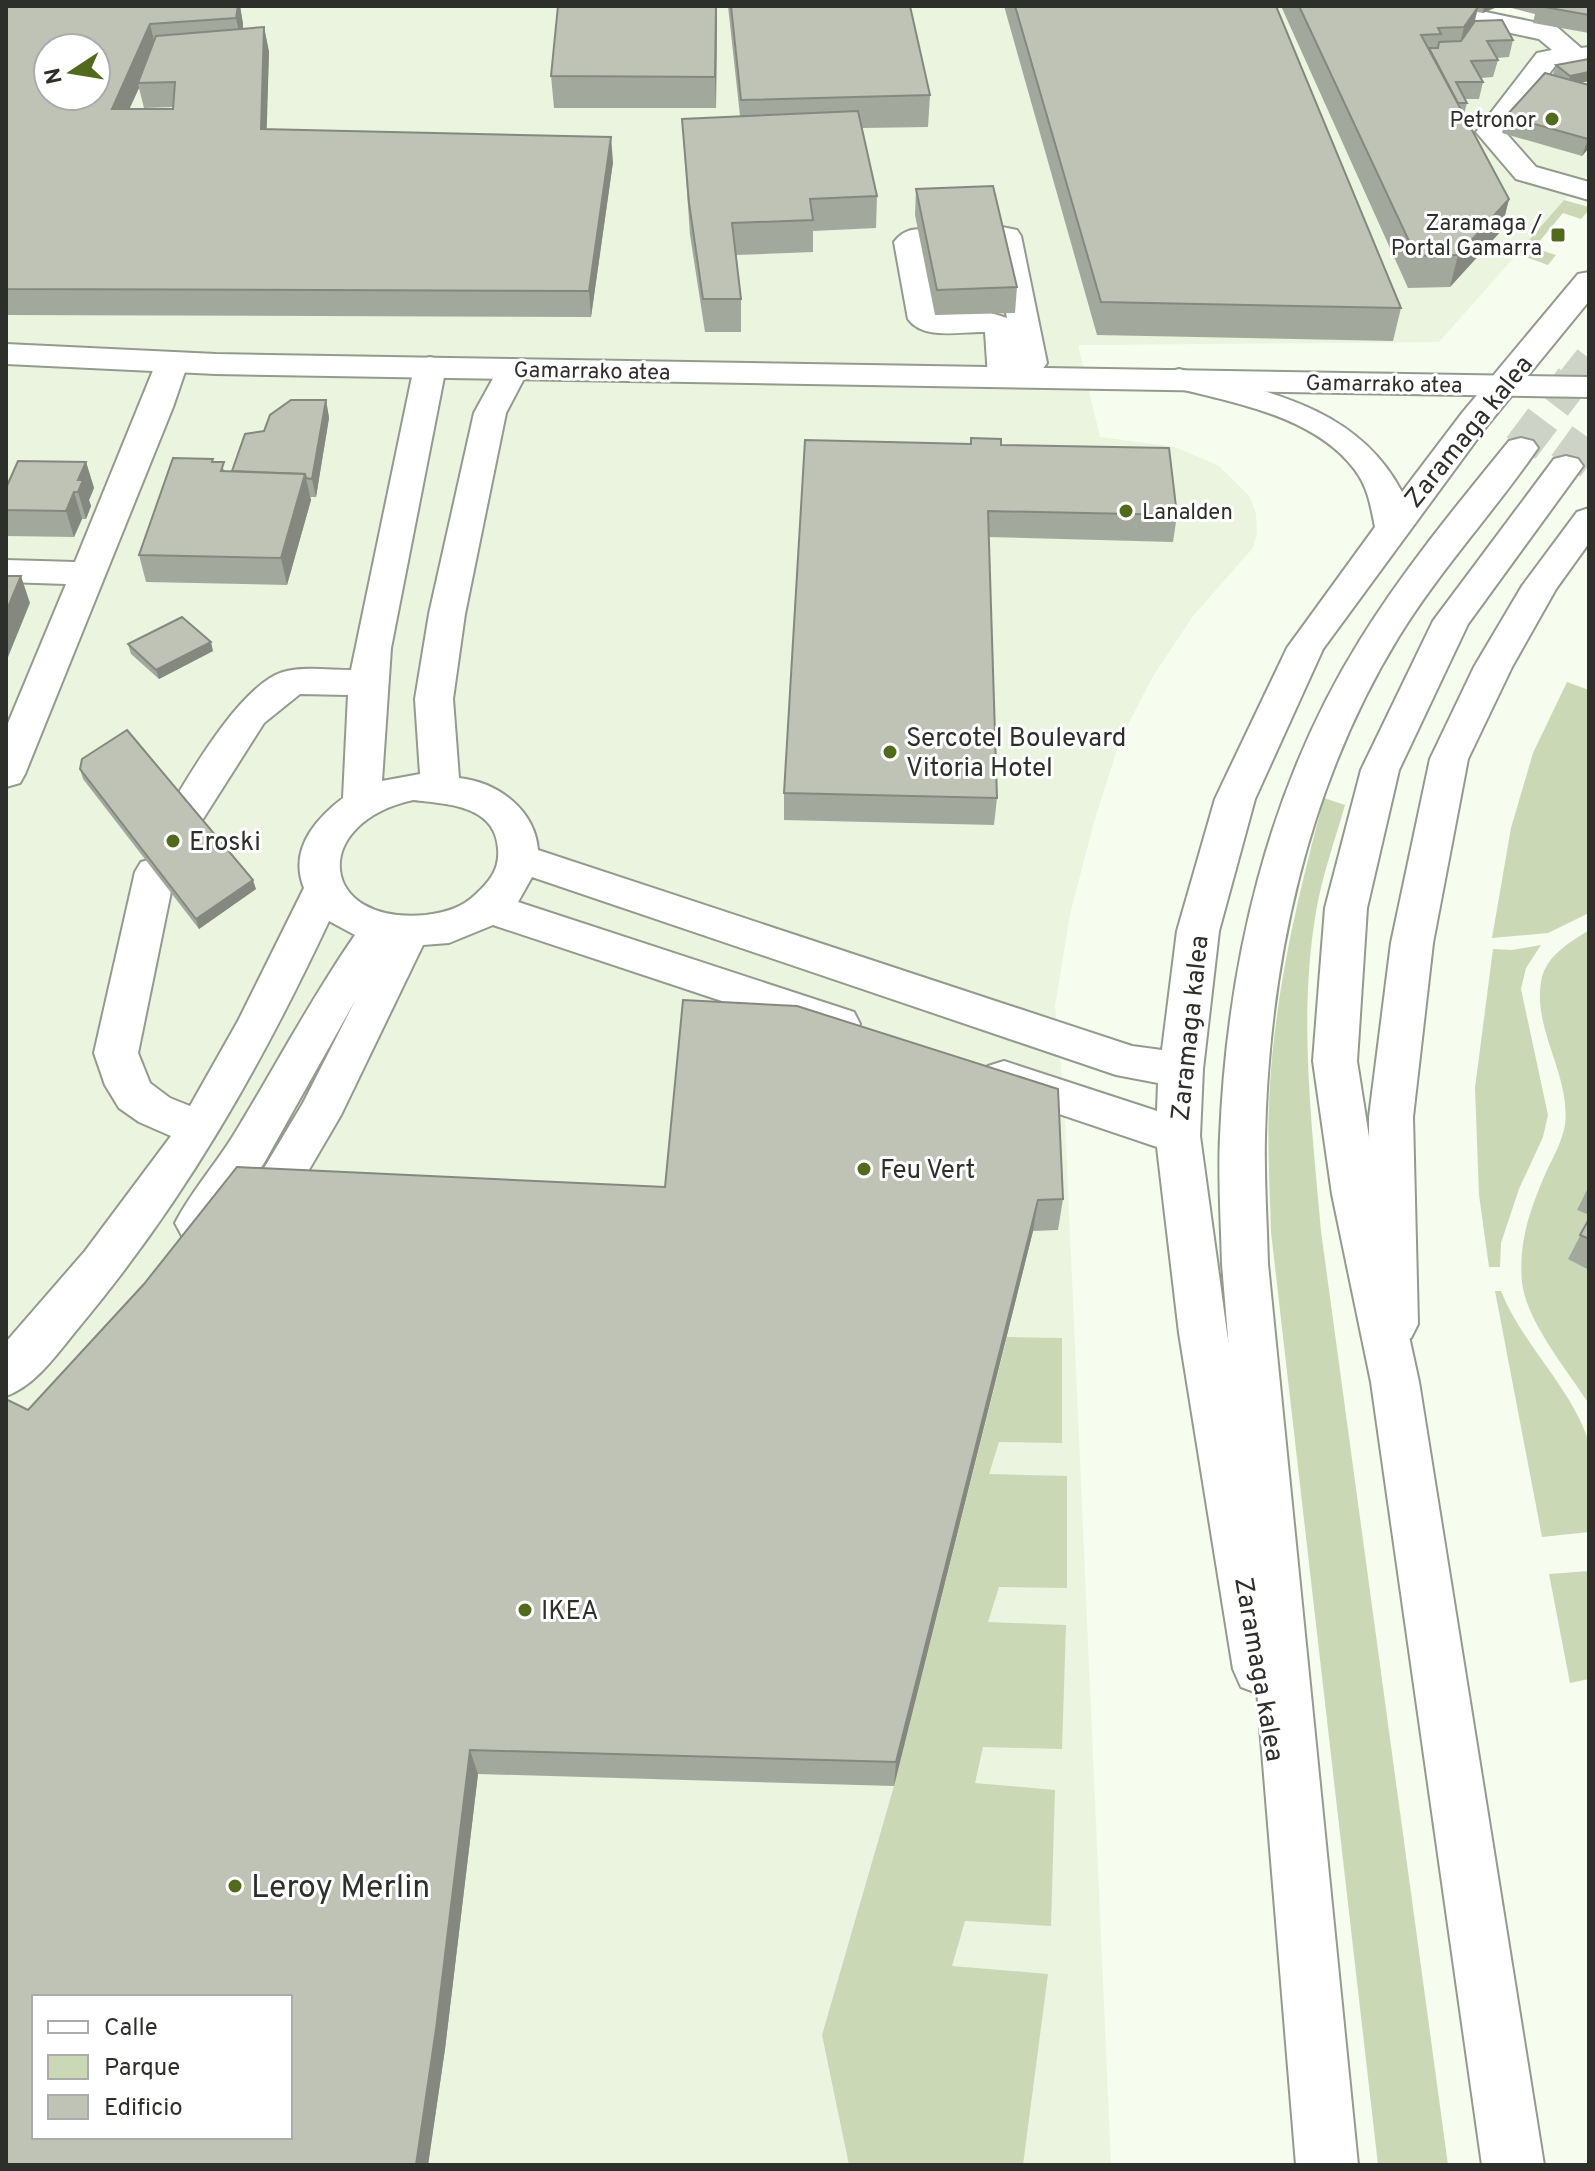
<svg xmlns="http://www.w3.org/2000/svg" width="1595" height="2171" font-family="Overpass,sans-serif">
<rect width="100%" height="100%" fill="#f6fcee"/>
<path fill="#ebf4de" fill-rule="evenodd" d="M6 6H1499L1484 12 1589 33V173L1439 342 1078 345 1100 437 1175 447 1219 466 1250 497 1256 514 1257 534 1252 549 1193 616 1153 676 1120 740 1094 822 1070 914 1055 1006 1064 1098 1111 2165H6ZM48 48H96V96H48ZM34 1997H290V2137H34Z"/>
<g fill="#cbd8b6">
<polygon points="1564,200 1589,207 1589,210 1581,219 1563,213 1534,248 1556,255 1548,265 1517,254"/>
<polygon points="1567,682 1589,690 1589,913 1548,933 1492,938 1511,828 1533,753"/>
<path d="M1324 798 1345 805C1335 840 1322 876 1316 912 1298 1017 1312 1126 1321 1231L1448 2165H1378L1271 1232C1270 1190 1267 1146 1269 1104 1273 999 1297 899 1324 798Z"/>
<path d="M1589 930V1199L1578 1210 1589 1215V1404C1568 1371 1526 1321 1522 1282 1518 1241 1531 1207 1547 1170 1554 1156 1562 1141 1565 1125 1571 1076 1533 1030 1541 982 1545 956 1569 943 1589 930Z"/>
<polygon points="1541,945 1526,968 1521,989 1548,1115 1543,1137 1519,1189 1501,1243 1500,1267 1489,1267 1479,1195 1475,1088 1493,949 1512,950"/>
<path d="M1495 1291H1501C1522 1344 1572 1389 1588 1440 1594 1459 1589 1509 1589 1532L1542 1537Z"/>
<polygon points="1007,1337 1062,1338 1062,1443 999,1442 989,1474 1067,1476 1067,1588 999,1587 988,1622 1066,1625 1062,1749 983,1747 975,1783 1055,1790 1051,1926 965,1921 952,1966 1048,1974 1023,2165 849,2165 822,2035 894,1786"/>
<polygon points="1589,1571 1589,1679 1570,1683 1549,1574"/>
</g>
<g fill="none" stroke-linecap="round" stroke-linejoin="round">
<polyline stroke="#ced3c7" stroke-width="29" stroke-dasharray="29 14" stroke-linecap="butt" points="1571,381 1589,358"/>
<g stroke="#ced3c7" stroke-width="36" stroke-dasharray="36 18" stroke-linecap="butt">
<polyline points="1521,448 1573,379"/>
<polyline points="1566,466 1589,434"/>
</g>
<g stroke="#949a8d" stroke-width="4">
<g id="minor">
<polygon points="1407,6 1457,6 1548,25 1557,27 1581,48 1589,47 1589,63 1555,66 1505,132 1536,167 1589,182 1589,200 1516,179 1476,132 1537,53 1552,50 1539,39 1411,12"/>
<path d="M997 226 1017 230 1021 236 1047 363 1042 370 1031 373 1020 370V377L1015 384 1004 387 993 384 988 377 985 332C962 331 924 341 908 319L894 242C903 230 916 227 930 231L934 237 925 246 939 313H991L1007 318 992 243 986 241 982 235 986 229Z"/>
<path d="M1589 272V301L1486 427 1323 649 1255 799 1219 931 1203 1069 1200 1136 1227 1333 1287 1669 1279 1687 1260 1694 1241 1687 1233 1669 1179 1333 1157 1147 988 1090 982 1078 988 1066 1004 1061 1157 1111 1158 1083 1116 1075 532 877 518 902 854 1012 860 1024 854 1036 839 1040 493 925 449 943 423 945 341 1115 272 1233 256 1239 240 1233 233 1220 303 1103 356 999 264 1163 214 1236 198 1242 182 1236 175 1223C191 1192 215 1165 233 1136 274 1069 310 1000 355 935L329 921C260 1068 185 1200 80 1326 59 1351 37 1385 6 1396V1342L85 1251 171 1136 139 1122 119 1108 105 1085 94 1053 135 872 141 862 155 858 169 862 175 872 138 1053 150 1083 170 1098 190 1106 238 1021 304 888C289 851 314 820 343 798L348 695 300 694 264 723 203 819 189 823 175 819 169 809C191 772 241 685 283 672 303 666 330 670 351 670L414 367 419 360 430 357 441 360 446 367 391 648 382 781 420 774 415 699 429 614 474 413 502 362 513 359 524 362 529 369 506 413 465 614 453 699 459 778C498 782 535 810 538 850L1132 1046 1162 1050 1177 931 1215 799 1287 648 1375 527C1371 507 1368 487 1355 470 1314 415 1230 402 1168 386L1163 379 1168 372 1179 369C1266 391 1357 406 1402 492L1462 413 1578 274ZM413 800C447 804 495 805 498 848 500 869 490 881 475 895 462 908 443 913 426 915 318 925 309 823 413 800Z"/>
<polygon points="172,353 183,356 188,363 173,407 25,774 20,783 6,787 6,728 66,584 6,582 6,560 75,562 156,363 161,356"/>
<polygon points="1589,508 1589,543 1556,589 1512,667 1468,759 1433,943 1413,1117 1418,1324 1411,1338 1394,1344 1377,1338 1370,1324 1369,1117 1391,943 1430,759 1474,667 1522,586 1577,512"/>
</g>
</g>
<g stroke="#949a8d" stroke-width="4">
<g id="major">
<polygon points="6,344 216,354 1589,377 1589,397 216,374 6,364"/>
<path d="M1521 438 1533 441 1538 448C1493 513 1439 571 1398 638 1307 787 1269 964 1265 1137 1264 1179 1267 1222 1268 1264L1358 2165H1296L1222 1264C1221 1222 1218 1179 1220 1137 1227 963 1268 788 1360 640 1404 569 1457 505 1509 441Z"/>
<polygon points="1566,456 1578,459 1583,466 1468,624 1399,770 1367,908 1357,1061 1378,1194 1419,1382 1544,2165 1482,2165 1371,1382 1332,1194 1313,1061 1325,908 1361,770 1433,621 1554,459"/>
</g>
</g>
<use href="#minor" fill="#fff" fill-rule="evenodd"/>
<use href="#major" fill="#fff" fill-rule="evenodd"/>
</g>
<g fill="#a3a89d" fill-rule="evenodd">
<path d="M6 6H240L243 24V29L264 27 269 52 266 129 613 162 591 317 6 315ZM139 88 144 108 173 107V109H129Z"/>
<polygon points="558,6 717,6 716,108 554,108 551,76"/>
<polygon points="728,6 910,6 930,95 928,127 862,128 877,196 876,228 813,231 813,252 736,255 741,299 741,332 705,332 690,235 682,119 740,116"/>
<polygon points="1004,6 1276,6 1401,308 1393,341 1097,335"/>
<polygon points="1281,6 1499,6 1483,13 1477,12 1475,21 1513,40 1509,57 1496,58 1498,60 1493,77 1481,78 1483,82 1479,99 1465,99 1467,103 1464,114 1509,199 1501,231 1450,287 1408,288"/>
<polygon points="1504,6 1589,6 1589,33 1533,23 1535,14"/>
<polygon points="1589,59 1589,81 1579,83 1589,85 1589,148 1582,156 1502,133 1506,116 1555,76 1553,74 1556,65"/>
<polygon points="916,189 1017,287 1015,313 935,315 915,215"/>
<polygon points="326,400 329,418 316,497 310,497 311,500 287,585 146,582 139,555 214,462 226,471 232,471 264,431"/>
<polygon points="971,438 1001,445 1177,515 1173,542 988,537 997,798 994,825 784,820 784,793 970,444"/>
<polygon points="86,462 94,488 89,500 91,506 86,519 82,519 74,537 6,536 6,488"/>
<polygon points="128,644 213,651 159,679 131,654"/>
<polygon points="80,769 256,889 199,929 83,779"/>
<polygon points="1589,1186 1589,1215 1577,1210"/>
<polygon points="665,1187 1063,1199 1058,1230 1033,1231 894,1786 478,1774 445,2049 428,2165 6,2165"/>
<polygon points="1589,1219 1589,1270 1568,1259"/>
</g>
<g fill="#85887f">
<polygon points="238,6 240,6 243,24 241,42 236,18"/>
<polygon points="716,6 717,6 716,108 715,77"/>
<polygon points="1484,6 1499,6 1483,13"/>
<polygon points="1478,7 1470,38 1457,58 1464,27"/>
<polygon points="150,24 156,49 138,83 139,88 118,134 112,109"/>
<polygon points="264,27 269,52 266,154 261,129"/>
<polygon points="1589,72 1589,81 1568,85 1570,76"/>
<polygon points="611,137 613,162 591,317 589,291"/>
<polygon points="1589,137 1589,148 1582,156 1588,139"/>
<polygon points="1509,199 1501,231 1450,287 1458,255"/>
<polygon points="326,400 329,418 316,497 312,479"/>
<polygon points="86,462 94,488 89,500 91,506 86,519 78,492 78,480"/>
<polygon points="305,474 311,500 287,585 281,558"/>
<polygon points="74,492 82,519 74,537 66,511"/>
<polygon points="21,576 30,603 6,662 6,612"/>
<polygon points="211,642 213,651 159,679 156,670"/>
<polygon points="253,880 256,889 199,929 196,919"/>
<polygon points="1038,1200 1033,1231 894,1786 896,1762"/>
<polygon points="470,1750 478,1774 445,2049 428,2165 416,2165"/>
</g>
<g fill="#bec3b6" stroke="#85887f" stroke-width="2" fill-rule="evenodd">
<path d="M6 6H238L236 18 150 24 112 109H173L175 82 138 83 156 36 264 27 261 129 611 137 589 291 6 289ZM48 48H96V96H48Z"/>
<polygon points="558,6 716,6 715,77 551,76"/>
<polygon points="731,6 910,6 930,95 741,100"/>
<polygon points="1015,6 1276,6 1401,308 1101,302"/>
<polygon points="1299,6 1477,6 1478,7 1464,27 1438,28 1441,34 1421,35 1509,199 1458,255 1416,256"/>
<polygon points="1539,6 1589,6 1589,15"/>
<polygon points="1502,20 1513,40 1487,41 1498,60 1471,61 1483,82 1456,82 1467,103 1458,103 1429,48 1438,48 1439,42 1461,41 1475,21"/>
<polygon points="1589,59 1589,72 1570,76 1556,65"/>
<polygon points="1545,73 1589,85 1589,137 1588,139 1506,116"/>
<polygon points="858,111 877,196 810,199 813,220 732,223 741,299 703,299 689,203 682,119"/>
<polygon points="993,186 1017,287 937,290 916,189"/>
<polygon points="291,400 326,400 312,479 306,478 305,474 232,471 245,434 264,431 270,415"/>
<polygon points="971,438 1001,439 1001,445 1169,448 1177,515 988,511 997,798 784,793 805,440 971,444"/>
<polygon points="173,458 213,459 212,462 224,462 221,471 305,474 281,558 139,555"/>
<polygon points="18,461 86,462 78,480 83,480 78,492 74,492 66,511 6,510 6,488"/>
<polygon points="6,576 21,576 6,612"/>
<polygon points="182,617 211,642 156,670 128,644"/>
<polygon points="127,730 253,880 196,919 80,769 82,759"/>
<path d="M683 1000 797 1006 1058 1089 1063 1199 1038 1200 896 1762 470 1750 436 2029 416 2165H6V1399L28 1410 144 1284 237 1167 665 1187ZM34 1997H290V2137H34Z"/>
<polygon points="1589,1219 1589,1239 1580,1235"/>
</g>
<g fill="#526a1b" stroke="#fff" stroke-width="3">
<circle cx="1552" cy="119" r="8"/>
<rect x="1550" y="227" width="16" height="16" rx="4"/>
<circle cx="1126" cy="511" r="8"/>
<circle cx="890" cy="752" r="8"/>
<circle cx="173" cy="841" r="8"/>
<circle cx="864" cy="1169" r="8"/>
<circle cx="525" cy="1610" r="8"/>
<circle cx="235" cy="1886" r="8"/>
</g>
<g text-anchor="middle" stroke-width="6" stroke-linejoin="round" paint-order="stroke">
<g font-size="22" fill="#2d2f2a" stroke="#fff" text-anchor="end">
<text x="1536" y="127">Petronor</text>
<text x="1542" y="230">Zaramaga /<tspan x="1542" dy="25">Portal Gamarra</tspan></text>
<text x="1142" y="519" text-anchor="start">Lanalden</text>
</g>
<g font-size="22" fill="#2d2f2a" stroke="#fff">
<text transform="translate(592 370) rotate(1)" y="8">Gamarrako atea</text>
<text transform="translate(1384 383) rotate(1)" y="8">Gamarrako atea</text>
</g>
<g font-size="26" fill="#2d2f2a" stroke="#fff">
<text transform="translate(1468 431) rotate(-51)" y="9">Zaramaga kalea</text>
<text transform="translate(1189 1028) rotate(-84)" y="9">Zaramaga kalea</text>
<text transform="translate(1260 1669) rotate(80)" y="9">Zaramaga kalea</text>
</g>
<g font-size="26" fill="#2d2f2a" stroke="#fff" text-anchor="start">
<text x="906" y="746">Sercotel Boulevard<tspan x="906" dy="30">Vitoria Hotel</tspan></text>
<text x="189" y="850">Eroski</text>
<text x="880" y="1178">Feu Vert</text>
<text x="541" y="1619">IKEA</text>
</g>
<g font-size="32" fill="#2d2f2a" stroke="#fff" text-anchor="start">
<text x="251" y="1897">Leroy Merlin</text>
</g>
</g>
<rect width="1595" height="2171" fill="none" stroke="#2d2f2a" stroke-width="16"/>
<rect x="32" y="1995" width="260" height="144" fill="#ffffff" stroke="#abacaa" stroke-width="2"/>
<rect x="48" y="2021" width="40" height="12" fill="#ffffff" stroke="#abacaa" stroke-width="2"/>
<text x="104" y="2035" font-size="24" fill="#2d2f2a">Calle</text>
<rect x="48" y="2055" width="40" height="24" fill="#cbd8b6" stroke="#abacaa" stroke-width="2"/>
<text x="104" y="2075" font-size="24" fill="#2d2f2a">Parque</text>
<rect x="48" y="2095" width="40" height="24" fill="#bec3b6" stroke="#abacaa" stroke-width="2"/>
<text x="104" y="2115" font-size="24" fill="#2d2f2a">Edificio</text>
<g transform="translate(72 72) rotate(258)"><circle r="38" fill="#ffffff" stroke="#abacaa" stroke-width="2"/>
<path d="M0-6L14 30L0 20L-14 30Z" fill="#526a1b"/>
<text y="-12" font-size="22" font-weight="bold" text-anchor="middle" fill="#2d2f2a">N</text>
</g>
</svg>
